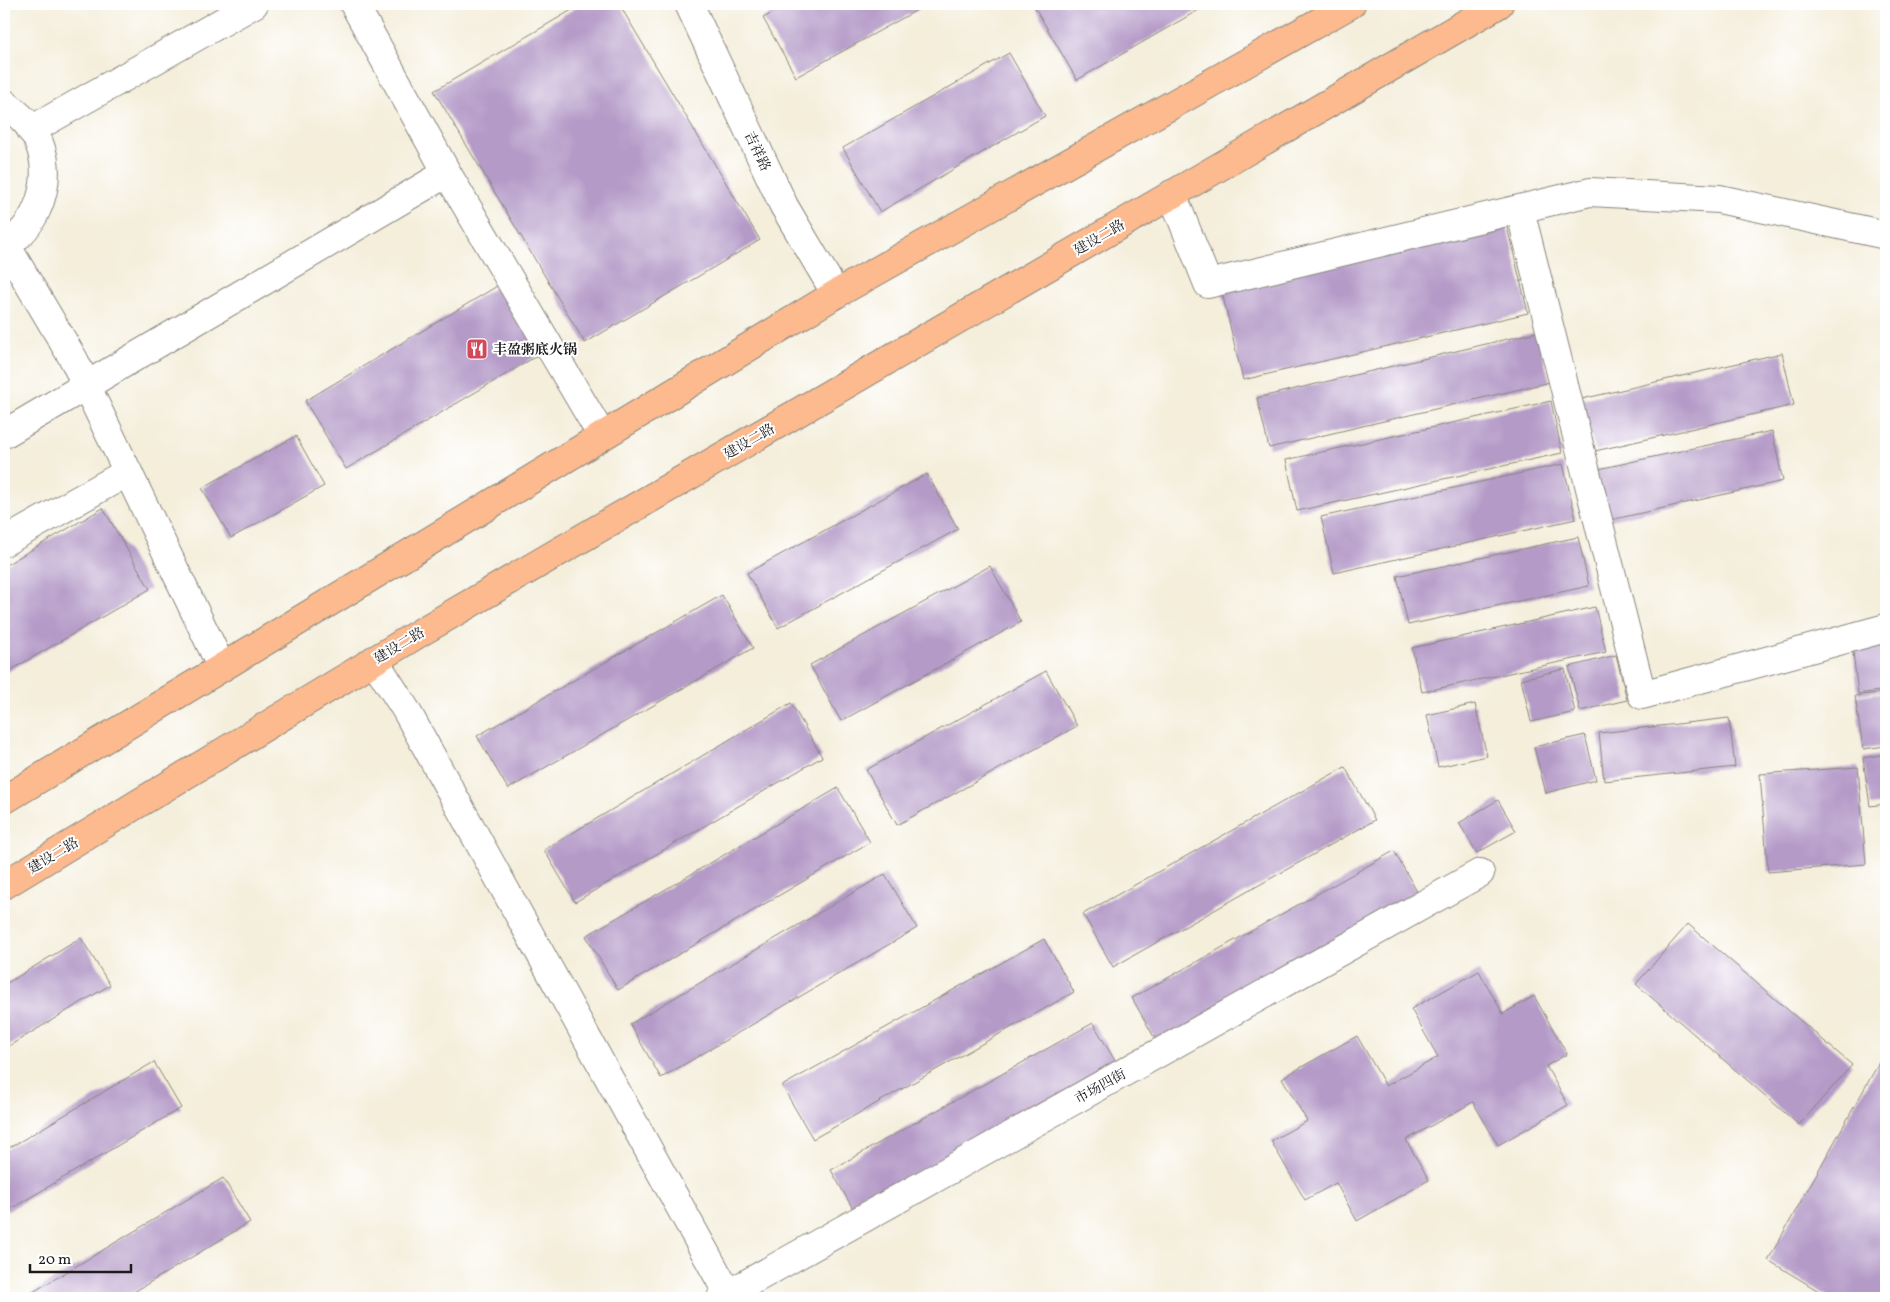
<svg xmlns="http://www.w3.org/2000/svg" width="1890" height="1302" font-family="Vollkorn,'Noto Serif SC',serif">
<rect width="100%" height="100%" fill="#fff"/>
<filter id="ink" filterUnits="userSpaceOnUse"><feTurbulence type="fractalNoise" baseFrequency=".02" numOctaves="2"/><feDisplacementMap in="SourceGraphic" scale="10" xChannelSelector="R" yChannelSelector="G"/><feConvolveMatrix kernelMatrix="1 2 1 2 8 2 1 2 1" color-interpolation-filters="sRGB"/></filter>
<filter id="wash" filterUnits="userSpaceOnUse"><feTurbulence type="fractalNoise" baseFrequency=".0096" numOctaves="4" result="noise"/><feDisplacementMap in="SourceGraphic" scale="20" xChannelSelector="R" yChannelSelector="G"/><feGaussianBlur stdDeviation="1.12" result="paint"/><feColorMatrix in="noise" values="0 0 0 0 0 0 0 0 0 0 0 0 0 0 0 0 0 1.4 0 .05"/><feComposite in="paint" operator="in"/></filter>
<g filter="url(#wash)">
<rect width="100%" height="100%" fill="#f4eedb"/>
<g id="blocks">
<g fill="#b49ac7">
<polygon points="582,4 619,4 760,240 585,343 434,91"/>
<polygon points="789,4 928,4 796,77 763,18"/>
<polygon points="1033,4 1209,4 1077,80"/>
<polygon points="1009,53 1045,116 880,212 843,148"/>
<polygon points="1505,218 1528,313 1243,380 1220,284"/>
<polygon points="504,282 545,351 346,469 305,401"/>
<polygon points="1537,332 1550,382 1269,448 1257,398"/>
<polygon points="1782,353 1794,405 1595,451 1582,399"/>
<polygon points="1551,401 1562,453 1297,511 1286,460"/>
<polygon points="1772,431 1783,481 1606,521 1594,470"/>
<polygon points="296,436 324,486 231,538 202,488"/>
<polygon points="1563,464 1576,519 1334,573 1321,517"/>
<polygon points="927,474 958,529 778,628 747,573"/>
<polygon points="103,508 150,589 4,674 4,566"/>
<polygon points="1578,537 1589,586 1408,625 1397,576"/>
<polygon points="990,566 1021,622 841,721 810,665"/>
<polygon points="722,595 753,648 508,789 477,736"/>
<polygon points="1595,607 1606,652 1422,692 1412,648"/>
<polygon points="1886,640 1886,690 1858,694 1852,644"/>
<polygon points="1616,655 1627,700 1580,711 1569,667"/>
<polygon points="1565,669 1575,712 1531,722 1521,679"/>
<polygon points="1046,671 1077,726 897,825 866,770"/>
<polygon points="1886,692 1886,746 1863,749 1855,696"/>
<polygon points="791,703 822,757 575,902 544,850"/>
<polygon points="1475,704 1487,756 1438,767 1427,715"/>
<polygon points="1729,718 1735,767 1604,781 1599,733"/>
<polygon points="1585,735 1596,780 1546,793 1534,747"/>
<polygon points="1886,754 1886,804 1870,806 1863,758"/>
<polygon points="1345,767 1375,820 1113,967 1083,914"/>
<polygon points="1858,767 1866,864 1768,872 1760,774"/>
<polygon points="838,788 870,842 618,990 586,936"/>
<polygon points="1498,800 1516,831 1477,853 1459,823"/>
<polygon points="1394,851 1424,904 1162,1051 1132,998"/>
<polygon points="885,874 917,928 661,1078 630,1024"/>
<polygon points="1688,924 1852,1065 1799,1125 1636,984"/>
<polygon points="81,938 110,985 4,1049 4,985"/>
<polygon points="1044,939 1074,992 813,1139 782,1086"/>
<polygon points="1479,971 1503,1014 1534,996 1567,1054 1546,1066 1568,1105 1498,1145 1473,1102 1406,1140 1429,1180 1357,1221 1336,1183 1305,1200 1271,1141 1307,1121 1282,1078 1357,1036 1386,1086 1438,1057 1411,1009"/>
<polygon points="1093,1023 1124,1076 861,1223 831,1170"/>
<polygon points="1880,1061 1886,1065 1886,1298 1830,1298 1768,1260"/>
<polygon points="154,1062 181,1108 4,1213 4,1151"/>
<polygon points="223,1178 250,1222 124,1298 23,1298"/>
</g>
</g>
</g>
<g filter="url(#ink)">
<use href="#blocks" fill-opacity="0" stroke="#88857c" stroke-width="1"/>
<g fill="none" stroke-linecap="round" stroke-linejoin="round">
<g stroke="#88857c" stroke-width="30">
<g id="minor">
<polyline points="354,4 447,173 602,436"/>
<polyline points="689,4 784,206 836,294"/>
<path d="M4 103C18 114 32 125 39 143 54 180 38 227 4 246"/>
<polyline points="31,130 254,4"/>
<polyline points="1172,194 1208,284 1590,192 1719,199 1886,235"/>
<polyline points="1520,210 1642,695 1886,628"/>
<polyline points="6,245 74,360 221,666"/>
<polyline points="4,434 447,173"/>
<polyline points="4,542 128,472"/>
<polyline points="374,660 406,710 728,1294"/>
<polyline points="721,1298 1480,873"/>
</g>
</g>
<g stroke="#88857c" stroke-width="30">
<g id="major">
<polyline points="4,800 836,294 1351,4"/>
<polyline points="4,885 421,632 1499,4"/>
</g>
</g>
<use href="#minor" stroke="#fff" stroke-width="28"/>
<use href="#major" stroke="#fcba8e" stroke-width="28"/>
</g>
</g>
<defs>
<g id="restaurant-square" transform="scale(1.125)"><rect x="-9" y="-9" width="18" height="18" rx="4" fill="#d1495b" stroke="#fff"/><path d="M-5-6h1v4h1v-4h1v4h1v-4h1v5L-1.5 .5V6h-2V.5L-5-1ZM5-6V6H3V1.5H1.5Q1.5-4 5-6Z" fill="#fff"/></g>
</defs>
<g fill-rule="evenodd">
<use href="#restaurant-square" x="477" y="349"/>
</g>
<g text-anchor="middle" stroke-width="4" stroke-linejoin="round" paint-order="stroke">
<g font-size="14" fill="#1c1c1c" stroke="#fff">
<text transform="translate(758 151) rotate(65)" y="5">吉祥路</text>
<text transform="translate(1099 237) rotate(-30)" y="5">建设二路</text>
<text transform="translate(749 441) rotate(-30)" y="5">建设二路</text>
<text transform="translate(399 645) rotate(-31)" y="5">建设二路</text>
<text transform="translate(53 855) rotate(-31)" y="5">建设二路</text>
<text transform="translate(1100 1086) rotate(-29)" y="5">市场四街</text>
</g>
<g font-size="14" font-weight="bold" fill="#1c1c1c" stroke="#fff" text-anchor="start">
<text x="493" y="354">丰盈粥底火锅</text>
</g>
</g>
<rect width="1890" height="1302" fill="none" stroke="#fff" stroke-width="20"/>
<path d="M30 1264v8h101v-8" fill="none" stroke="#1c1c1c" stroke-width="2.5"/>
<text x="38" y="1264" font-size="15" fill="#1c1c1c" stroke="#ffffff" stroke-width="4" paint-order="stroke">20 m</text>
</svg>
